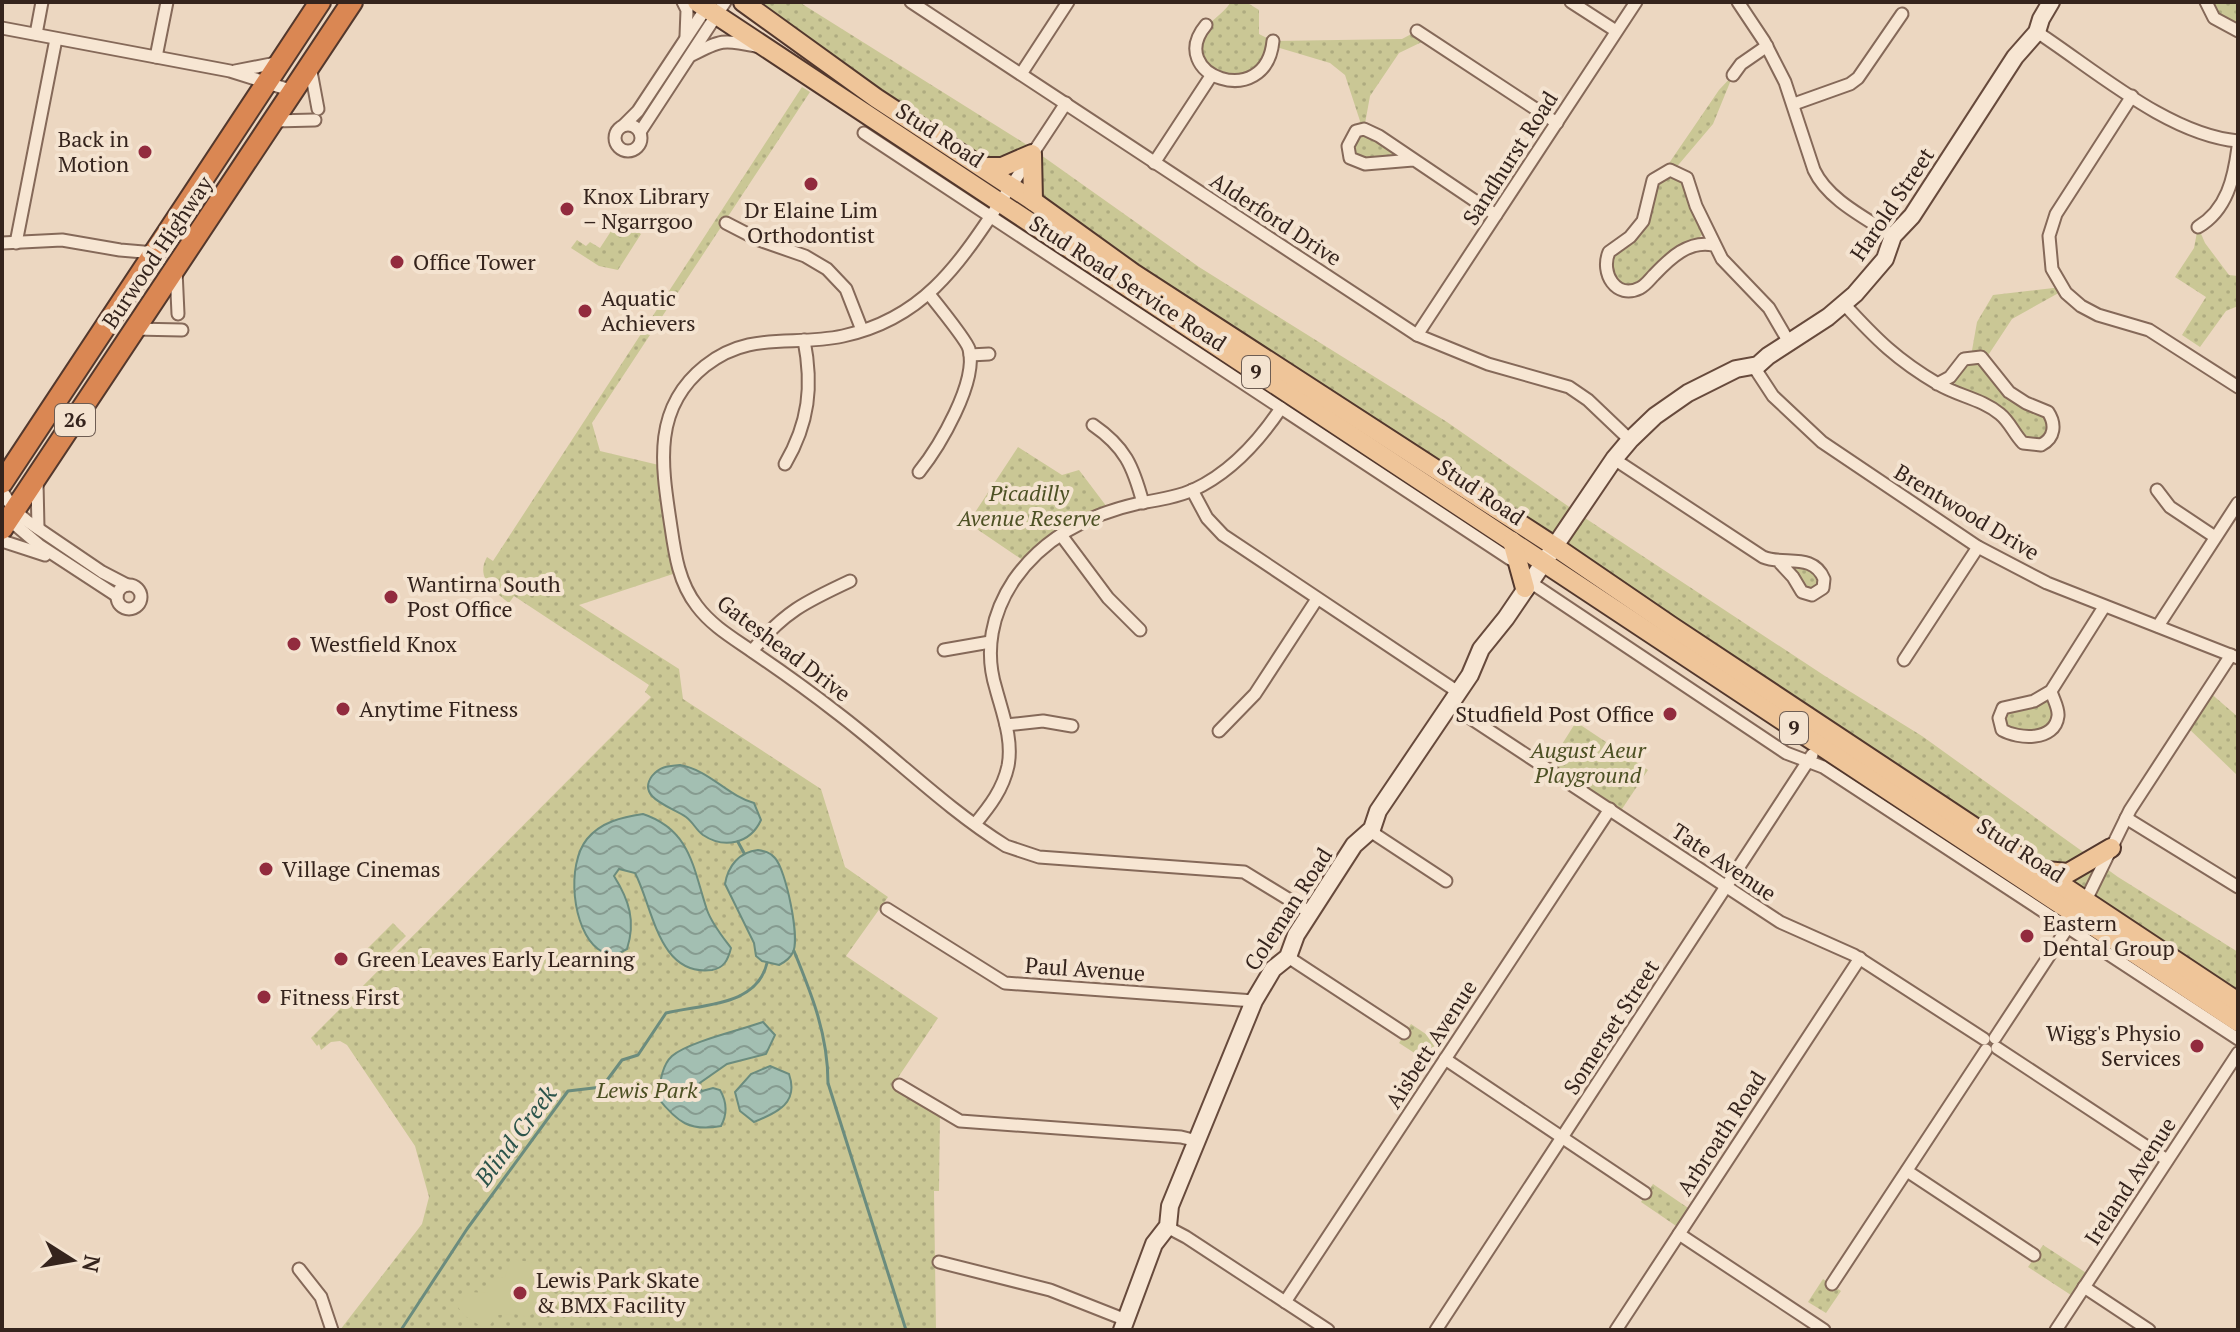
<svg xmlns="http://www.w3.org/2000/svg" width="2240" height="1332" font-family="'PT Serif',serif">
<defs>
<pattern id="park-dots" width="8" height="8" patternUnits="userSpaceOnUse" patternTransform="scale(2)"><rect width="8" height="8" fill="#cac795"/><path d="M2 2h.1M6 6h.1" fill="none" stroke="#aeab80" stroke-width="1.8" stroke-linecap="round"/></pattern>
<pattern id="water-waves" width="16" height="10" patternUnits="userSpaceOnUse" patternTransform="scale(2)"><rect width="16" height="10" fill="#a3bfb2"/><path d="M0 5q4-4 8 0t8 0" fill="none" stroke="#869b90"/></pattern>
</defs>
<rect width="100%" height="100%" fill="#ecd7c1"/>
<g fill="url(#park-dots)">
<polygon points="743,2 799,2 1024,143 1199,267 1447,422 1588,520 1825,676 1922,736 2118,877 2238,952 2238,1002 1033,201 1033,173 996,168"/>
<path d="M1231 2H1246L1259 10V34L1273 41 1402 39 1417 31 1428 39 1399 53 1370 96 1364 129 1413 160 1371 164 1350 158 1360 121 1345 75 1330 63 1273 46 1270 57 1237 81 1205 70 1198 34C1209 22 1221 16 1231 2Z"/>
<polygon points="2206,2 2238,2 2238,31 2233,30"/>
<polygon points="1733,75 1713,124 1674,170 1681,173 1704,231 1702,235 1643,287 1622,290 1606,260 1630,237 1663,172 1719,90"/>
<path d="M802 87 810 92 592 423 600 451 663 466 679 572 579 605 679 669 683 699 821 789 845 867 888 897 846 956 938 1018 895 1082 940 1111 939 1191H934L936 1330H340L422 1224 429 1197 415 1146 347 1045 340 1041 331 1042 321 1050 319 1044 317 1046 311 1038 651 697 645 692 649 685 514 596 509 603C494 591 475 578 487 557L493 561Z"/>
<polygon points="619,219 641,234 618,270 599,266 571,248 577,240 586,246 590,242 600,248"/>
<polygon points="2198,227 2205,243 2229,275 2238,276 2238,306 2226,311 2200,347 2182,335 2206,297 2175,277 2194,248"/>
<polygon points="2062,287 2064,290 2012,319 1985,360 2001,384 2048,412 2051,436 2028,445 2009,422 1956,394 1954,376 1971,356 1977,322 1993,295"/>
<polygon points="1018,447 1062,475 1079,470 1110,511 1098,515 1027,563 968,523"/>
<polygon points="1787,561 1812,565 1825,584 1805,594"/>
<polygon points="2051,691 2058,717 2035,736 1999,724 1999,714"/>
<polygon points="2208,691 2238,717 2238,776 2185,725"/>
<polygon points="1576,722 1648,770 1618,815 1547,768"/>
<polygon points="393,923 406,936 376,966 363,953"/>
<polygon points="1411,1024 1442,1045 1430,1063 1399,1043"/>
<polygon points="1653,1184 1694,1212 1682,1230 1641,1202"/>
<polygon points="2043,1245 2091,1276 2077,1299 2028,1267"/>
<polygon points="1823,1279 1841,1291 1826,1313 1808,1302"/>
</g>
<polygon fill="#cac795" points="511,1259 543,1264 540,1280 556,1296 528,1317 515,1314 498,1315 490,1325 482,1327 465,1316 457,1306 469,1292 487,1293 489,1279 505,1277"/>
<g fill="url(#water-waves)" stroke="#6b8c7e" stroke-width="2">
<path d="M680 765C709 770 728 796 754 803L761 820C750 844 724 849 703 835 696 830 693 822 686 817 672 807 636 798 652 776 660 766 669 766 680 765Z"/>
<path d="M643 814C691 830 693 868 707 910 712 924 722 936 731 948 728 960 724 968 712 970 658 977 653 907 635 873L619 869 614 876C629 900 636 921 627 949L616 955C610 954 603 953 598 949 572 929 566 865 587 839 601 822 622 817 643 814Z"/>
<path d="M758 850C764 851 770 852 775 858 786 870 800 938 793 952 790 959 785 962 779 965L762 961 756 956 754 943 725 884C728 866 739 852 758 850Z"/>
<path d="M763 1022 775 1035 766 1054 727 1064 697 1085 702 1091 713 1088 720 1090C727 1102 728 1113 721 1126 690 1132 677 1122 658 1098 660 1085 661 1066 672 1056 688 1042 741 1030 763 1022Z"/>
<path d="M770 1066 789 1074C799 1103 778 1112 754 1122L740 1111 735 1092 751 1074Z"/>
</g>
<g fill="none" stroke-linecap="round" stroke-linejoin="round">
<g stroke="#6b8c7e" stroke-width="3">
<polyline points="738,842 744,853"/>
<path d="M794 951C812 995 828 1035 828 1083L906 1330"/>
<path d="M401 1330 467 1229 568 1091 602 1087 622 1060 638 1055 666 1013C701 1004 757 1007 767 963"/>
</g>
<g stroke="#856959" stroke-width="15">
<g id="street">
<polyline points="683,2 687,10 686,36"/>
<polyline points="911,2 1417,335 1488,364 1569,387 1588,400 1630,440"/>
<polyline points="1571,2 1616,31"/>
<path d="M1738 2 1764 41 1785 82 1814 170C1828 200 1866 218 1893 236"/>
<polyline points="2206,2 2214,18 2238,31"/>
<path d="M1206 25C1164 75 1266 112 1273 41"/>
<polyline points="2,28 230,71 293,91"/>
<polyline points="1417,31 1557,123"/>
<path d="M2037 32C2095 70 2169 135 2238 141"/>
<polyline points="36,34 42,2"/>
<path d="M692 55C720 40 724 39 755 46"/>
<polyline points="156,57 167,2"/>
<polyline points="310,66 318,109"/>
<polyline points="235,71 281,62"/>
<polyline points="1021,74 1068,2"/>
<polyline points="1733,75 1741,64 1767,46"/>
<polyline points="2132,96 2056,214 2049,236 2052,269 2066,293 2081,306 2098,315 2149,330 2238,387"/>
<path d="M1066 103C1044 137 1021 171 999 204 957 267 922 319 843 336 792 347 750 330 705 366 651 409 662 467 671 527 675 555 679 583 697 606 712 626 733 638 753 652 781 671 809 691 836 712 893 755 945 808 1006 846L1039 857 1244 872 1311 913"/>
<polyline points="1794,104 1850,84 1858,78 1902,14"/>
<polyline points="274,121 315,120"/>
<circle cx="628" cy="138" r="13"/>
<polyline points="624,125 638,111 708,5"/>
<polyline points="640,132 725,2"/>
<polyline points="864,133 1510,559"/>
<polyline points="1413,160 1365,164 1350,158 1348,146 1356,131 1364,129 1379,136 1496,215"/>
<polyline points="1154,163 1211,76"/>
<polyline points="726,223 759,240 805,256 827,269 846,289 862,330"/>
<path d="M2198 227C2227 210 2234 178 2238 147"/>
<polyline points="2,243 62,240 120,250 155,253"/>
<polyline points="16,243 56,39"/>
<path d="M1713 245C1689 240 1670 258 1654 275 1650 279 1646 285 1640 288 1616 300 1600 273 1609 252L1630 237 1643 221 1653 180 1670 170 1687 178 1696 206 1722 259 1769 308 1790 344"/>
<polyline points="176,270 178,314"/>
<path d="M1844 304C1876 339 1897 360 1938 384 1958 396 1982 399 2000 414 2010 422 2014 434 2023 443L2041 445C2055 438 2056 424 2048 412L2026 403 2009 392 1981 357 1964 359 1950 377 1937 384"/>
<polyline points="134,329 182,330"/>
<polyline points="1417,335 1636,2"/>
<polyline points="970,355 989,354"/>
<polyline points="1754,367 1773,396 1822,442 1978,547 2047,583 2238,658"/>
<path d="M1093 425C1125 447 1133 466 1143 503"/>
<path d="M1614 459 1763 557C1784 566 1813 552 1824 579L1823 588 1812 595 1802 592 1793 577 1780 563"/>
<path d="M785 464C809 423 813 386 804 340"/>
<path d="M919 472C939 447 978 382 969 349 967 341 937 304 929 294"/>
<polyline points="37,482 38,528"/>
<polyline points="1192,490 1207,518 1223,535 1458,692"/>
<polyline points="2157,490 2170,507 2215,537"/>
<polyline points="2,491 14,510 27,521 102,572 127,585"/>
<polyline points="5,516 39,545 117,596"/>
<polyline points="1061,535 1108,598 1140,630"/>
<polyline points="2,541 45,555"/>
<polyline points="1530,582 1786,753 1823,767 2238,1039"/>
<circle cx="129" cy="597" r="12"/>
<polyline points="2158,626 2238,503"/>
<polyline points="944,650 990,642"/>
<path d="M752 651C784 612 805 602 850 581"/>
<polyline points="1904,660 1978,547"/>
<path d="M2051 691C2053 699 2059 708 2058 716 2055 742 2018 739 2002 730L1999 718 2003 708 2034 701 2051 691 2104 607"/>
<polyline points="1449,704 1780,922 1854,955 1984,1039"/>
<polyline points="1006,725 1043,721 1072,726"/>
<polyline points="1219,731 1255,694 1317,599"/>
<polyline points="2126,818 2238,887"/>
<path d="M975 824C990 806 1003 789 1008 766 1013 740 1003 715 996 689 984 651 992 613 1014 580 1044 537 1090 514 1140 503 1158 500 1177 497 1193 490 1230 473 1259 441 1281 408"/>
<polyline points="1370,831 1446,881"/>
<polyline points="2084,904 2130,810 2231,655"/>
<polyline points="887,909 1005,983 1254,1001"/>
<polyline points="1288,957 1404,1033"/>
<polyline points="1995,1038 2072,921"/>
<polyline points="1997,1048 2167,1160"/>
<polyline points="1445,1059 1645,1193"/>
<polyline points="899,1085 960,1121 1181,1137 1197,1141"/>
<polyline points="1907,1171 2034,1255"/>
<polyline points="1167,1227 1186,1237 1328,1330"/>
<polyline points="1679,1234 1824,1330"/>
<polyline points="939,1262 1050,1290 1126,1320"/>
<polyline points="299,1269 321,1297 332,1330"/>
<polyline points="1832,1284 1986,1050"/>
<polyline points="2084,1287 2149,1330"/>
<polyline points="1285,1302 1610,809"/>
<polyline points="1436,1330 1812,755"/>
<polyline points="1616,1330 1860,958"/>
<polyline points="2056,1330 2238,1053"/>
</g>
</g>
<g stroke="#674a3c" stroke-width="20">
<polyline id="secondary" points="1122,1330 1154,1244 1168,1226 1170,1206 1254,1001 1273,969 1288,957 1296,935 1354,845 1372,829 1378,811 1470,675 1481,649 1506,618 1614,459 1630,440 1655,416 1688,393 1736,369 1758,365 1768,356 1828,317 1855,294 1885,259 1893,236 1912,216 2015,57 2037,32 2041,19 2051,2"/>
</g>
<g stroke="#53382d" stroke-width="22">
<g id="primary">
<polyline points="697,2 2238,1022"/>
<polyline points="743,2 876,98 1033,201 1133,273 1554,546 1671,626 2238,1002"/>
<polyline points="982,167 1002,167 1032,154 1033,201"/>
<polyline points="1512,541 1525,588"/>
<polyline points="2046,871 2068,873 2111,848"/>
</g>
</g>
<g stroke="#53382d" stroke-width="24">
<g id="highway">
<polyline points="2,483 320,2"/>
<polyline points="2,529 352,2"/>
</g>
</g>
<use href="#street" stroke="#f7e6d3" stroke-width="11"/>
<use href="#secondary" stroke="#f7e6d3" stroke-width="16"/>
<use href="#primary" stroke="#efc599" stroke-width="18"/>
<use href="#highway" stroke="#da8753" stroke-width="20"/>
</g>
<g fill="#922b3e" stroke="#f4e3d0" stroke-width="3">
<circle cx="145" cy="152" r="8"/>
<circle cx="811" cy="184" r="8"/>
<circle cx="567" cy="209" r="8"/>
<circle cx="397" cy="262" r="8"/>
<circle cx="585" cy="311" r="8"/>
<circle cx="391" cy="597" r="8"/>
<circle cx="294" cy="644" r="8"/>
<circle cx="343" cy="709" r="8"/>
<circle cx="1670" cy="714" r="8"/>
<circle cx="266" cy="869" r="8"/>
<circle cx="2027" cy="936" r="8"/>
<circle cx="341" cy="959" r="8"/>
<circle cx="264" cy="997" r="8"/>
<circle cx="2197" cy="1046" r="8"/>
<circle cx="520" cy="1293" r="8"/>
</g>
<g text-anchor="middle" stroke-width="8" stroke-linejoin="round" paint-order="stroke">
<g fill="#f4e3d0" stroke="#6e5d53" stroke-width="2">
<rect x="1242" y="356" width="28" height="32" rx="6"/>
<rect x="55" y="404" width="40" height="32" rx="6"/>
<rect x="1780" y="712" width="28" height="32" rx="6"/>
</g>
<g font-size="20" font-weight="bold" fill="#35241d">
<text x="1256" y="379">9</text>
<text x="75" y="427">26</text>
<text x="1794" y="735">9</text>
</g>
<g font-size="22" fill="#35241d" stroke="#f4e3d0">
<text transform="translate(940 135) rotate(33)" y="8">Stud Road</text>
<text transform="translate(1510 158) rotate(-57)" y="8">Sandhurst Road</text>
<text transform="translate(1892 204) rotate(-56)" y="8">Harold Street</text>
<text transform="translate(1276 219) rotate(33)" y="8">Alderford Drive</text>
<text transform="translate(157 252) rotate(-56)" y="8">Burwood Highway</text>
<text transform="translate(1128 283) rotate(33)" y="8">Stud Road Service Road</text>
<text transform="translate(1481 492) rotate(34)" y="8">Stud Road</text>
<text transform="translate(1967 512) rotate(31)" y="8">Brentwood Drive</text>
<text transform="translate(784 648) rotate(37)" y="8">Gateshead Drive</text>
<text transform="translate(2021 850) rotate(33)" y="8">Stud Road</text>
<text transform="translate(1724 862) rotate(34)" y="8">Tate Avenue</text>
<text transform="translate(1288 909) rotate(-57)" y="8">Coleman Road</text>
<text transform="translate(1085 969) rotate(4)" y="8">Paul Avenue</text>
<text transform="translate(1611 1027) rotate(-57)" y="8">Somerset Street</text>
<text transform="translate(1431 1044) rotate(-57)" y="8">Aisbett Avenue</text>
<text transform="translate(1721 1133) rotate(-57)" y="8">Arbroath Road</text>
<text transform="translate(2130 1181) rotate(-57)" y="8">Ireland Avenue</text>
</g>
<g font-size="22" fill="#35241d" stroke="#f4e3d0" text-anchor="start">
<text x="129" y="147" text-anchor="end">Back in<tspan x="129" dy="25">Motion</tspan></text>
<text x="583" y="204">Knox Library<tspan x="583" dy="25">– Ngarrgoo</tspan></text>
<text x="811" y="218" text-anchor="middle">Dr Elaine Lim<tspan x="811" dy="25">Orthodontist</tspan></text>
<text x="413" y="270">Office Tower</text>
<text x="601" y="306">Aquatic<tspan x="601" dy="25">Achievers</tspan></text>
<text x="407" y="592">Wantirna South<tspan x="407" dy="25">Post Office</tspan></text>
<text x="310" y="652">Westfield Knox</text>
<text x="359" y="717">Anytime Fitness</text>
<text x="1654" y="722" text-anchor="end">Studfield Post Office</text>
<text x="282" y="877">Village Cinemas</text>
<text x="2043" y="931">Eastern<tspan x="2043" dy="25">Dental Group</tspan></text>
<text x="357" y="967">Green Leaves Early Learning</text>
<text x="280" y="1005">Fitness First</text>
<text x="2181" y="1041" text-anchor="end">Wigg's Physio<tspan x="2181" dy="25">Services</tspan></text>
<text x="536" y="1288">Lewis Park Skate<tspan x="536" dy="25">&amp; BMX Facility</tspan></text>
</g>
<g font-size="22" font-style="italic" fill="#4d5124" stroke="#f4e3d0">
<text x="1029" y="501">Picadilly<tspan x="1029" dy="25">Avenue Reserve</tspan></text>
<text x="1588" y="758">August Aeur<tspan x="1588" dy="25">Playground</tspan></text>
<text x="647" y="1098">Lewis Park</text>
</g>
<g font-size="24" font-style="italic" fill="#2c544b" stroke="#f4e3d0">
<text transform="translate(516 1136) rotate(-53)" y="8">Blind Creek</text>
</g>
</g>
<rect width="2240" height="1332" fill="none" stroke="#35241d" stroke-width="8"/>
<g transform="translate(72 1260) rotate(101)" stroke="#f4e3d0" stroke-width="6" paint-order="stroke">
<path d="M0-6L14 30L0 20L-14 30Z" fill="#35241d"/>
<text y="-12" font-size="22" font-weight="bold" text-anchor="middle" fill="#35241d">N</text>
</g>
</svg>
